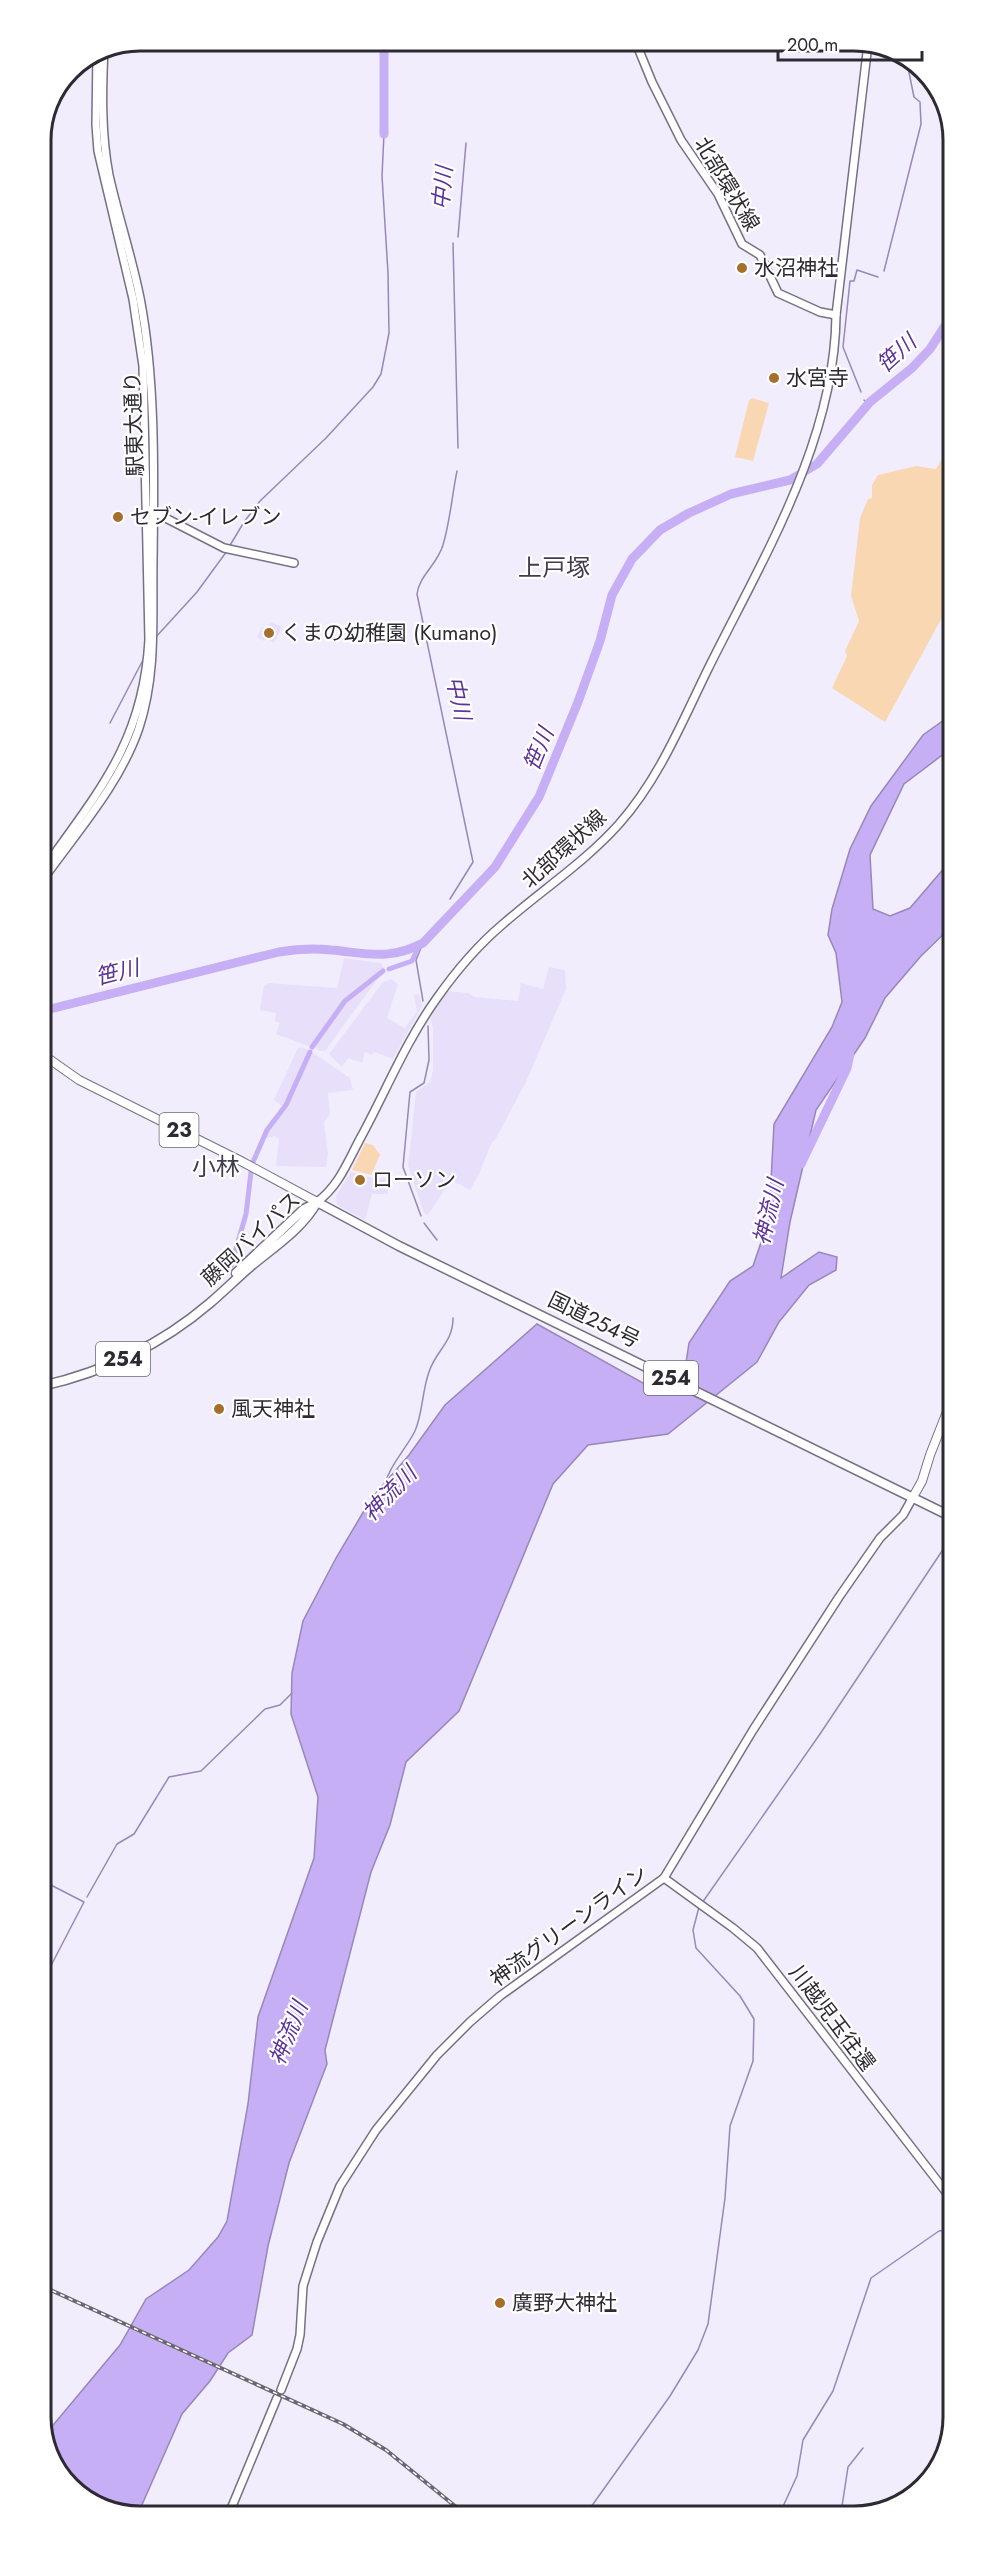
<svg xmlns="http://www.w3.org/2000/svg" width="994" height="2557" font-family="Jost,'Noto Sans JP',sans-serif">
<rect width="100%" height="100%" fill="#f2edfd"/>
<g fill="#e8e0fb">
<polygon points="270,622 282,627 274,643 267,638 264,641 257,637 262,627 266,629"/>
<polygon points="344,958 381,963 385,970 364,983 345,1000 311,1047 276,1034 280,1023 275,1021 276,1013 260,1010 264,985 269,983 337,988"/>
<polygon points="549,967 565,970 566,989 526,1082 495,1140 492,1142 479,1174 470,1190 451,1180 428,1215 424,1213 408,1166 416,1092 430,1082 433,1070 433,1028 430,1018 448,991 468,993 475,997 518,1001 521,983 543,989"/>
<polygon points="381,974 325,1051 321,1051 313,1047 346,1001"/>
<polygon points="391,979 398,984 387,1018 405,1028 417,1011 414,995 419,994 422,1006 393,1059 374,1052 372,1055 365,1052 362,1063 348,1058 342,1067 329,1054 383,982"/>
<polygon points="302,1047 310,1051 283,1107 274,1100 298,1048"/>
<polygon points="312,1052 350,1078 353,1090 328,1093 330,1114 324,1122 328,1154 326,1167 276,1166 279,1139 275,1136 264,1139 275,1119 288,1105"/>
<polygon points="351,1172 373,1178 386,1179 388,1194 372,1194 365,1220 337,1205 336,1196"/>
</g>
<g fill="#fad7b3">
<polygon points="752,398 769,403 753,461 735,457 749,400"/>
<polygon points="951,444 951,601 885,722 832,688 847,656 845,651 859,621 851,596 860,518 868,499 872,498 872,485 878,475 916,466 936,469"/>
<polygon points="365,1143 373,1145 380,1155 371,1175 352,1170"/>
</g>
<polygon fill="#c6aff5" stroke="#9887ba" stroke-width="1.5" points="951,715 951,751 941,756 904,784 870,855 873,909 890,916 910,908 951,860 951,927 921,956 885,998 865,1038 816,1110 790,1222 781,1278 819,1252 837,1257 836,1270 809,1285 779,1322 757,1362 668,1434 588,1445 553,1484 459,1711 406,1762 390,1825 371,1872 325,2050 327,2064 289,2163 268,2246 252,2335 228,2353 210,2381 182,2414 137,2516 75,2492 44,2443 44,2436 120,2345 146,2299 189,2270 218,2237 227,2221 248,2104 258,2017 314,1858 318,1797 291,1714 292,1673 303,1621 336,1558 371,1499 409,1455 445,1405 537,1324 650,1387 685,1369 689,1343 730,1281 753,1266 769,1219 774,1124 832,1027 842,1002 836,953 828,935 832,909 850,849 871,806 923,735"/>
<polygon fill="#f2edfd" points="128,2324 223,2367 221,2369 127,2327"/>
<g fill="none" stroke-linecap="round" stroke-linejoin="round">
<g stroke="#9887ba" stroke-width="1.5">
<polyline points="458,237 466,143"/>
<polyline points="453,243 458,448"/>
<polyline points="884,271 921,124 920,102 914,97 906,58"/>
<polyline points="861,392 843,347 850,281 854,281 857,270 878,277"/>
<polyline points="864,400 868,404"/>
<polyline points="229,547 244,522 260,501 326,438 373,387 381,374 389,333 388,273 382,176 384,134"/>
<polyline points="155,638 197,592 227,551"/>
<polyline points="110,723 143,660"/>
<path d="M450 899 473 862 417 594C419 576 437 565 443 545 450 522 452 495 457 471"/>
<polyline points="423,943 416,960 423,1001"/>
<path d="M952 1195C941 1218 942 1241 947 1265L952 1267"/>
<polyline points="421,1216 403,1167 410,1092 424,1083 429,1060 428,1026"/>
<polyline points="424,1223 437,1240"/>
<path d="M385 1483C391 1463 406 1449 415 1431 423 1412 422 1391 429 1372 436 1350 453 1343 453 1318"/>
<polyline points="43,1881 84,1902 43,1981"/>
<polyline points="87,1897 117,1844 134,1834 169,1777 201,1771 265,1709 280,1705 292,1693"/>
<polyline points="702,1903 820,1734 944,1548 952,1553"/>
<polyline points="780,2513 797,2476 803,2440 833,2391 871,2278 939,2231 953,2229"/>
<polyline points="841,2513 848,2467 863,2448"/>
<polyline points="586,2514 670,2396 698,2350 708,2324 725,2198 730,2126 753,2061 754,2019 740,1996 696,1948 693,1930 699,1907"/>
</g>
<g stroke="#c6aff5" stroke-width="5">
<polyline points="389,969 412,961 420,944"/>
<polyline points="312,1047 345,1001 383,971"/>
<polyline points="253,1162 267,1130 286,1105 310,1052"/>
<polyline points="231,1266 246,1214 251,1172"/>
</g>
<g stroke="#c6aff5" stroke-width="9">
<polyline points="384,134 384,45"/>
<path d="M42 1011 279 952C296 949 313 948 331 950 367 953 389 961 423 943L495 867 539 797 578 702 600 641 612 595 632 559 660 530 689 513 731 494 790 480 817 464 870 402 912 368 930 349 950 318"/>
<polyline points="801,1164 847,1068 850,1054"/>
</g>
<g stroke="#767183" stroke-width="10">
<g id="secondary">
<polyline points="636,43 652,82 681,140 718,194 742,244 760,255 778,293 820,312 836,315"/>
<polyline points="150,510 224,548 294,563"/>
<path d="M42 871C98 792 143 743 149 640L143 366 133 299 98 151 96 125 97 51"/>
<path d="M42 881C76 833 120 784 139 728 157 673 152 618 153 561 154 478 156 380 140 298 132 257 118 216 109 175 101 133 102 90 104 48"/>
<path d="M317 1202C339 1186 348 1161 361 1137 386 1091 406 1041 437 998 456 971 477 946 503 924 542 890 585 862 619 824 659 779 682 722 708 669 763 558 835 441 836 315L868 44"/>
<polyline points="664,1878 733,1928 757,1948 953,2201"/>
<polyline points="281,2390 297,2349 300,2335 303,2286 317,2242 340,2186 376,2130 437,2055 470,2022 500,1996 664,1878 753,1730 839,1597 880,1538 903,1515 913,1497"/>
<polyline points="228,2516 277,2398"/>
</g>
</g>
<g stroke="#767183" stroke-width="10">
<g id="primary">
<polyline points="42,1054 79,1080 239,1160 317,1202"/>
<polyline points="913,1497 922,1481 930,1455 952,1399"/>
</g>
</g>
<g stroke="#767183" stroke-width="11">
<g id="highway">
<polyline points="317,1202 399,1246 952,1517"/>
<polyline points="236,1273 304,1209 316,1203"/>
<path d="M42 1386C104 1372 162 1344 210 1303 224 1291 237 1278 251 1266 274 1247 303 1228 317 1202"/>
</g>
</g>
<use href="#secondary" stroke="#fff" stroke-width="7"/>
<use href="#primary" stroke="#fff" stroke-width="8"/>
<use href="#highway" stroke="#fff" stroke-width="8"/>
<g stroke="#6b6772" stroke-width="4">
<polyline id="rail" points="44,2287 343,2424 386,2450 466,2515"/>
</g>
<use href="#rail" stroke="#fff" stroke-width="1.5" stroke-dasharray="4.5" stroke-linecap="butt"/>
</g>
<g fill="#a56e2a" stroke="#fff" stroke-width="2">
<circle cx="742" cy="268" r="6"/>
<circle cx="774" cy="378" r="6"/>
<circle cx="118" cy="517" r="6"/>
<circle cx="269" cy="633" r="6"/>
<circle cx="360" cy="1180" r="6"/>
<circle cx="219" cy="1409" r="6"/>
<circle cx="500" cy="2303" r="6"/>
</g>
<g text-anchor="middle" stroke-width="4.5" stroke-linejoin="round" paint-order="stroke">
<g fill="#fff" stroke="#6c6a70" stroke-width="1.5">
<rect x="159.5" y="1113" width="39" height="34" rx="4.5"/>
<rect x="96" y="1342" width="54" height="34" rx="4.5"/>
<rect x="644" y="1361" width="54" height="34" rx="4.5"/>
</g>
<g font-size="20" font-weight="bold" fill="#2d2a32">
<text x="179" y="1137">23</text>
<text x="123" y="1366">254</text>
<text x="671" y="1385">254</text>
</g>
<g font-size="21" fill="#2d2a32" stroke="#fff">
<text transform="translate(727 184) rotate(59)" y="7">北部環状線</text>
<text transform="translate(134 424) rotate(-92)" y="7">駅東大通り</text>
<text transform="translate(564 849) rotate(-42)" y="7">北部環状線</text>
<text transform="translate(251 1239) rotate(-43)" y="7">藤岡バイパス</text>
<text transform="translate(594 1320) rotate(26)" y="7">国道254号</text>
<text transform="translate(569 1926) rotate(-36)" y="7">神流グリーンライン</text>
<text transform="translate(832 2018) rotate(53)" y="7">川越児玉往還</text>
</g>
<g font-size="21" fill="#2d2a32" stroke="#fff" text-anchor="start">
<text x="754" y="275">水沼神社</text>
<text x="786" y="385">水宮寺</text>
<text x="130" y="524">セブン-イレブン</text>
<text x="281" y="640">くまの幼稚園 (Kumano)</text>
<text x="372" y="1187">ローソン</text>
<text x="231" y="1416">風天神社</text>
<text x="512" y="2310">廣野大神社</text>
</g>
<g font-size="22" font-style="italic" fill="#5d3396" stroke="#fff">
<text transform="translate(442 188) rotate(-85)" y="8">中川</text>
<text transform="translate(896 353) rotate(-42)" y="8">笹川</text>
<text transform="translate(459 698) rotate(78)" y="8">中川</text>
<text transform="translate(538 749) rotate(-68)" y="8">笹川</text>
<text transform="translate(117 972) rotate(-14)" y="8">笹川</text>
<text transform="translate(768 1212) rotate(-77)" y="8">神流川</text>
<text transform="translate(389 1493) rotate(-46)" y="8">神流川</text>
<text transform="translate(288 2033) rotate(-68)" y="8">神流川</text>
</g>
<g font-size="24" fill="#423d4d" stroke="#fff">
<text x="554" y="576">上戸塚</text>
<text x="216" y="1175">小林</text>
</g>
</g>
<path d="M0 0H994V2557H0ZM140 51H854A89 89 0 0 1 943 140V2417A89 89 0 0 1 854 2506H140A89 89 0 0 1 51 2417V140A89 89 0 0 1 140 51Z" fill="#fff" fill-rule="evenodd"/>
<path fill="none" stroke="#2d2a32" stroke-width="3" d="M140 51H854A89 89 0 0 1 943 140V2417A89 89 0 0 1 854 2506H140A89 89 0 0 1 51 2417V140A89 89 0 0 1 140 51Z"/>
<path d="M778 51v9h144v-9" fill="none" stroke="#2d2a32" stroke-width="3"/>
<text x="787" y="51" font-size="18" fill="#2d2a32" stroke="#ffffff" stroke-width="4.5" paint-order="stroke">200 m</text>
</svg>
